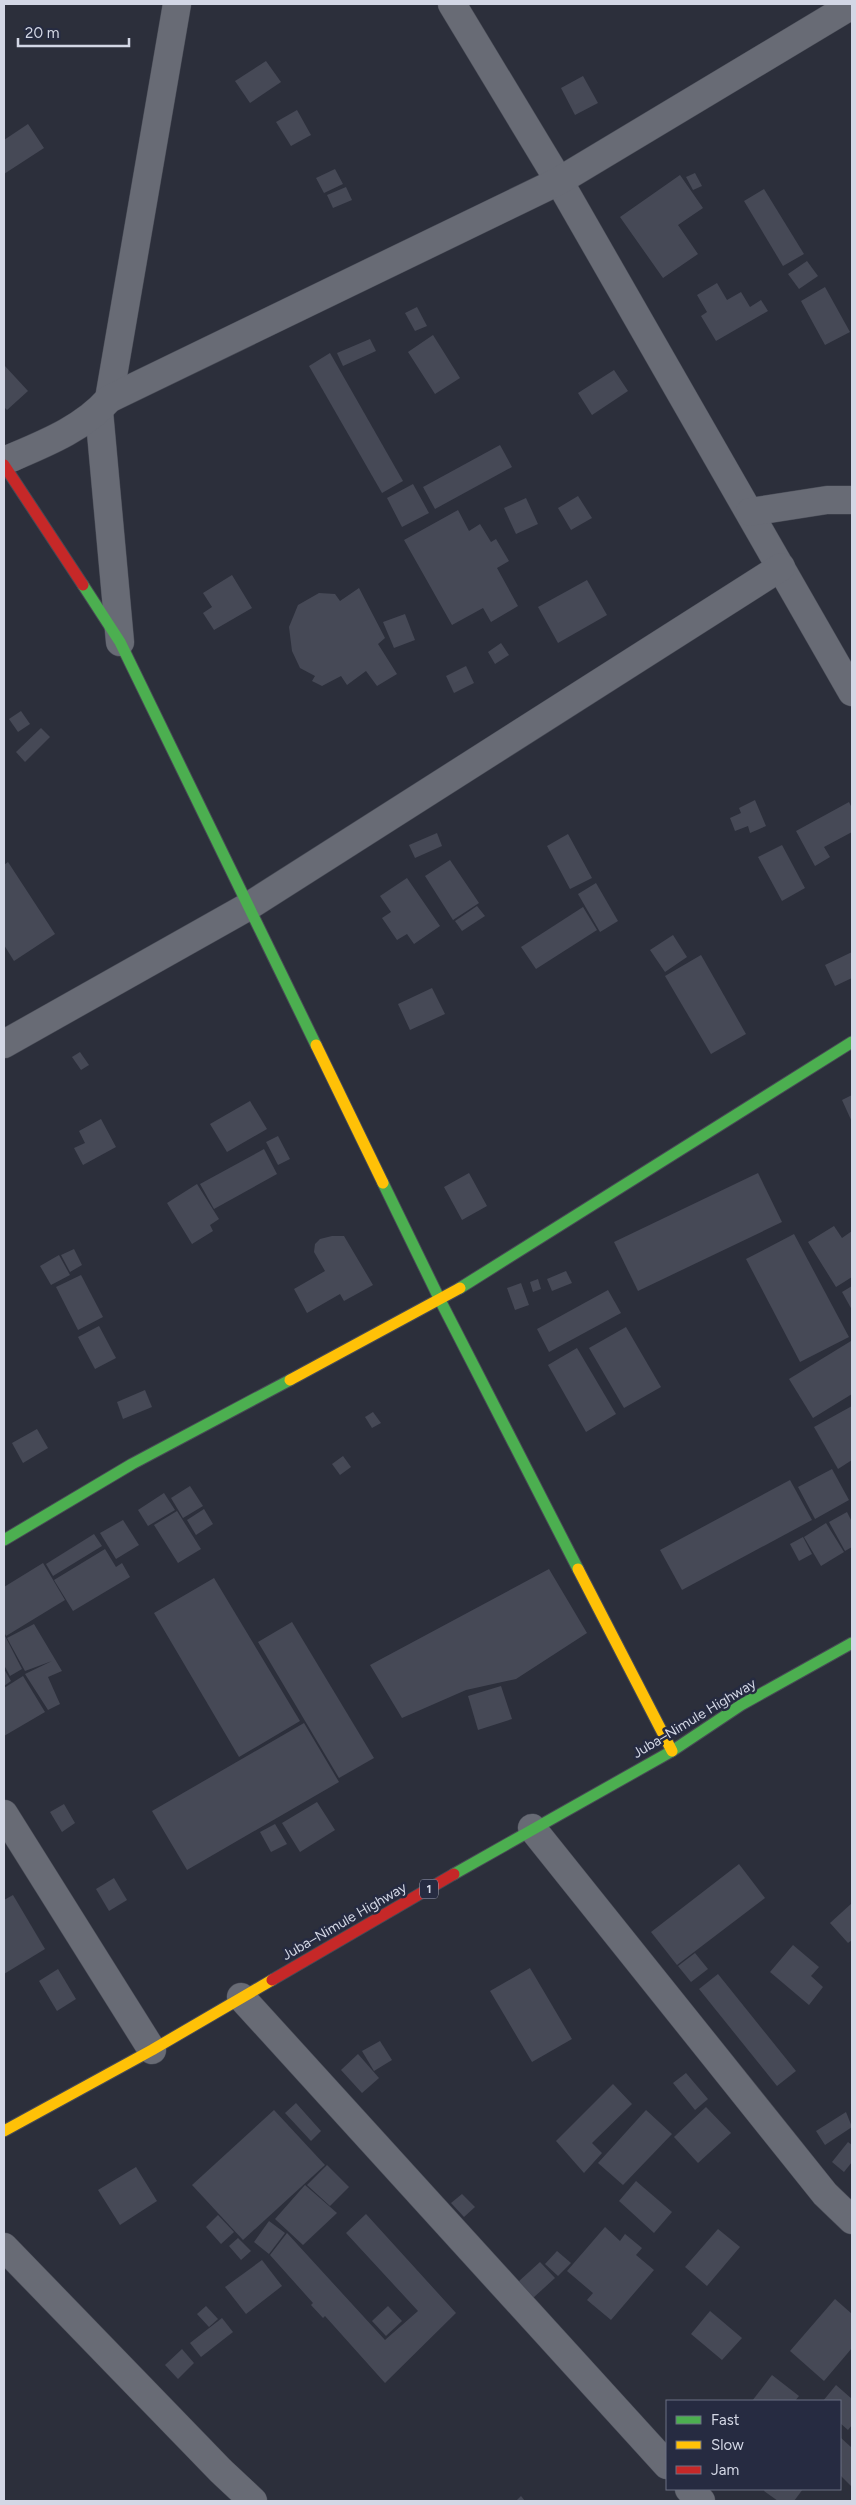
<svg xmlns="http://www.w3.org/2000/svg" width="856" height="2505" font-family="Figtree,sans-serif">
<rect width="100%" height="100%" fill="#2c2f3b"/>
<g fill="#464956">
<polygon points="266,61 281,82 250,103 235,81"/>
<polygon points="583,76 598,103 575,115 561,88"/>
<polygon points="297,110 311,135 291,146 276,122"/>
<polygon points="28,124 44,148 4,174 4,140"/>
<polygon points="335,169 343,184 324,193 316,178"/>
<polygon points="695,173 702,186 693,190 686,177"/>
<polygon points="680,175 703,208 678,225 698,254 663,278 620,217"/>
<polygon points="346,187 352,200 333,208 327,195"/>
<polygon points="764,189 804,254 783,266 744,201"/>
<polygon points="807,261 818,276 799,289 788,274"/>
<polygon points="717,283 727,300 741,292 750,307 761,300 768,311 716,341 701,316 707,312 697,295"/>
<polygon points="825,287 850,332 825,345 801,301"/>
<polygon points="417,307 427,326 415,331 405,313"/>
<polygon points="433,335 460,378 435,394 408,352"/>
<polygon points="370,339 376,351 343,366 337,353"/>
<polygon points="330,353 403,481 382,493 309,366"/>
<polygon points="4,365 28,391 7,410 4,407"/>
<polygon points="614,370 628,391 592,415 578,393"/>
<polygon points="500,445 512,467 435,509 423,487"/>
<polygon points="413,484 429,513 402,527 387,498"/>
<polygon points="578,496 592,518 571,530 558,508"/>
<polygon points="526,498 538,524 516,534 504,508"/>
<polygon points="458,510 469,531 480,524 491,542 496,539 509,561 497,568 518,606 491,622 483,608 452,625 404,540"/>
<polygon points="232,575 252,608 214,630 203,613 212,607 203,593"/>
<polygon points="587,580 607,615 558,643 538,607"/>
<polygon points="359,588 385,638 378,644 397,674 377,686 366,671 347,685 341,676 322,686 312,681 315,676 300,668 292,651 289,627 298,605 319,593 335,594 340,601"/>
<polygon points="405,614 415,640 394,648 383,622"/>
<polygon points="501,643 509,655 495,664 488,652"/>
<polygon points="466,666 474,683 454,693 446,676"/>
<polygon points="21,711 30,724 18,732 9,719"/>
<polygon points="41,728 50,737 25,762 16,752"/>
<polygon points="755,800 766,826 750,833 748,826 735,831 730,818 741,813 739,808"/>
<polygon points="849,802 852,808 852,832 824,847 830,857 815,866 796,831"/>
<polygon points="437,833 442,846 415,858 409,845"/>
<polygon points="568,834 592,878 570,889 547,846"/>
<polygon points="782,845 805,888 782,901 758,857"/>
<polygon points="450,860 479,903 453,920 425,876"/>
<polygon points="8,862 55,934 14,961 4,945 4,865"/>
<polygon points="407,878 440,926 414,944 407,934 397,940 382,918 391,912 380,896"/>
<polygon points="596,883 618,921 600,932 578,894"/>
<polygon points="477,906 485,916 462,931 455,921"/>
<polygon points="583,907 597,930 536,969 521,947"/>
<polygon points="673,935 687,957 665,972 650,950"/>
<polygon points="852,952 852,978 835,986 825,965"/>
<polygon points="701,955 746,1034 711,1054 665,976"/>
<polygon points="432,988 445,1014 410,1030 398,1004"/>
<polygon points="80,1052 89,1065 81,1070 72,1057"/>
<polygon points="852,1095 852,1122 842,1100"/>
<polygon points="250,1101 267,1129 227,1152 210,1124"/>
<polygon points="101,1119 116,1147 83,1165 74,1148 85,1143 79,1131"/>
<polygon points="278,1136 290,1159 278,1165 266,1142"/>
<polygon points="264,1149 277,1174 214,1209 200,1184"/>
<polygon points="469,1173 487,1206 462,1220 444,1187"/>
<polygon points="758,1173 782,1222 638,1291 614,1242"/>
<polygon points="197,1184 219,1219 210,1225 213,1231 192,1244 167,1203"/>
<polygon points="834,1226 842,1238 852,1231 852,1277 836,1287 808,1242"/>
<polygon points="794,1234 849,1337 800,1362 746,1259"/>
<polygon points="332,1236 344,1236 373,1285 344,1301 340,1294 307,1313 294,1289 325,1271 314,1252 315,1244 320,1239"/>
<polygon points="74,1249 82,1265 70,1272 61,1255"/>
<polygon points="59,1255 70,1275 51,1285 40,1266"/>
<polygon points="566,1271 572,1283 552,1291 547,1279"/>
<polygon points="81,1275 103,1317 78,1330 56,1287"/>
<polygon points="538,1279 541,1289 533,1292 530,1282"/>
<polygon points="521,1283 529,1305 515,1310 507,1288"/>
<polygon points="852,1286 852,1310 842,1292"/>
<polygon points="608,1290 621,1313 549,1352 537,1329"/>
<polygon points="99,1326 116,1358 95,1369 78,1337"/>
<polygon points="626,1327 661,1387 624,1408 589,1348"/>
<polygon points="851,1341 852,1394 813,1418 789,1379"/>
<polygon points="577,1348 616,1414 586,1432 548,1365"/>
<polygon points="145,1390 152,1407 123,1419 117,1402"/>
<polygon points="852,1406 852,1460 838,1469 814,1427"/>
<polygon points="373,1412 381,1423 372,1428 365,1417"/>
<polygon points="37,1429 48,1448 23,1463 12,1443"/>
<polygon points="343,1456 351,1467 340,1475 332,1464"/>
<polygon points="832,1469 849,1500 815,1519 798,1487"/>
<polygon points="790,1480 812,1520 682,1590 660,1550"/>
<polygon points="190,1486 203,1506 183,1518 171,1498"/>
<polygon points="164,1493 175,1510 148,1526 138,1510"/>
<polygon points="204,1509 213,1524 196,1535 187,1520"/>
<polygon points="177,1511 201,1549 178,1563 154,1525"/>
<polygon points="847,1512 852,1522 852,1547 845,1551 829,1522"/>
<polygon points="123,1520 139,1545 116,1559 100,1533"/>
<polygon points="826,1523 844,1552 821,1566 804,1537"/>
<polygon points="94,1534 102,1546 53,1576 46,1564"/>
<polygon points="803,1537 812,1554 799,1561 790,1544"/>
<polygon points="105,1549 116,1567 122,1563 130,1577 73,1611 54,1580"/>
<polygon points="43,1563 65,1600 6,1636 4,1632 4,1587"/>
<polygon points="549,1569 587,1633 516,1679 466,1690 402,1718 370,1665"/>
<polygon points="214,1578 300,1721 239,1757 154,1613"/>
<polygon points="292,1622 374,1758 339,1778 258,1642"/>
<polygon points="34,1624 62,1671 48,1677 60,1704 48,1710 25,1674 52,1661 25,1671 7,1638"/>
<polygon points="4,1634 22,1669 10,1676 4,1665"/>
<polygon points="4,1669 11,1681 4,1686"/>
<polygon points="23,1676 45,1712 4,1736 4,1688"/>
<polygon points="501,1686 512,1719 478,1730 468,1696"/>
<polygon points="304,1723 339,1782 187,1870 152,1811"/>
<polygon points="317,1802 335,1830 300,1852 282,1823"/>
<polygon points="64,1804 75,1823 62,1832 50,1812"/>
<polygon points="275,1824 287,1844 271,1852 260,1832"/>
<polygon points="739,1864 765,1898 677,1965 651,1932"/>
<polygon points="114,1878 127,1900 109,1911 96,1889"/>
<polygon points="13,1895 45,1949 4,1974 4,1900"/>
<polygon points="852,1903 852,1940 848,1943 830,1923"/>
<polygon points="793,1945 819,1967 811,1976 823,1987 809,2005 770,1972"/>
<polygon points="695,1953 708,1969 691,1982 678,1966"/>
<polygon points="530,1968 572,2039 532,2062 490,1991"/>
<polygon points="58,1969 76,1999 57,2011 39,1981"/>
<polygon points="718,1974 796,2071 777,2086 699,1989"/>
<polygon points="380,2041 392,2060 374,2071 362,2051"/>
<polygon points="358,2054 379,2078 362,2093 341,2070"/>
<polygon points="686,2073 708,2099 695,2110 673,2083"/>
<polygon points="613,2084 632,2104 592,2143 602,2153 584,2173 556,2141"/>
<polygon points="296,2103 321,2131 311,2141 285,2113"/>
<polygon points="706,2107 731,2133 698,2163 674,2137"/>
<polygon points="274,2110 325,2165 243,2240 192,2185"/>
<polygon points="646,2110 672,2134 623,2185 598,2163"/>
<polygon points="846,2112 852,2127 825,2145 816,2131"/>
<polygon points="848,2142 852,2145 852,2162 844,2172 832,2162"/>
<polygon points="327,2165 349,2187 330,2206 307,2185"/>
<polygon points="136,2167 157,2201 120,2225 98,2190"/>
<polygon points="636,2181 672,2212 654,2233 619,2201"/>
<polygon points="305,2185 337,2213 303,2245 275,2219"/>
<polygon points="462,2194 475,2207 464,2217 451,2203"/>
<polygon points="366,2214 456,2313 385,2383 325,2316 323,2318 311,2305 313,2303 270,2255 287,2233 385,2340 418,2311 346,2233"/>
<polygon points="218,2215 234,2232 221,2244 206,2227"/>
<polygon points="269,2221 285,2233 269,2254 254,2242"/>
<polygon points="605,2227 620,2241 625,2234 642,2248 636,2255 654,2270 611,2320 587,2300 593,2293 567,2271"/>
<polygon points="718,2229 740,2247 707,2286 685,2267"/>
<polygon points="238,2238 251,2251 241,2260 229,2246"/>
<polygon points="557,2251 571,2263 558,2276 545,2264"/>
<polygon points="262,2260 282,2286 246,2314 225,2287"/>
<polygon points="540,2262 555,2278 533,2298 518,2282"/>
<polygon points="835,2299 852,2314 852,2348 824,2381 790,2351"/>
<polygon points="206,2306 218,2319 209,2327 197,2314"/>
<polygon points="388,2306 402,2321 386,2336 372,2321"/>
<polygon points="710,2311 742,2338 722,2360 691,2334"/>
<polygon points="222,2318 233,2332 201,2357 190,2343"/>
<polygon points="182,2349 194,2363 178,2379 165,2365"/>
<polygon points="772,2375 799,2396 795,2401 752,2401"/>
<polygon points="836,2385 852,2399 852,2425 848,2430 840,2423 840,2401 823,2401"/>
<polygon points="840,2437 852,2448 852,2487 840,2475"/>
<polygon points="765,2489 803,2489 794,2501 778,2501 764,2491"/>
<polygon points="521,2496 525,2501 516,2501"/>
</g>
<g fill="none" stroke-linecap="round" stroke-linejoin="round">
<g stroke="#474a55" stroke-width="29">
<g id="street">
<polyline points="452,4 559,181 852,692"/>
<polyline points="109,399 177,4"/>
<polyline points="99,411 120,642"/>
<path d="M4 461C41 445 82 430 109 399L559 181 852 5"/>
<polyline points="750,512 827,500 852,500"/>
<polyline points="4,1044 249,906 781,567"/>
<polyline points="4,1814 152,2050"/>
<polyline points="532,1828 825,2194 852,2220"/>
<polyline points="241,1997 667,2465"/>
<polyline points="4,2247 221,2471 253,2501"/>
<polyline points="689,2489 701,2501"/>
</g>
</g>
<g stroke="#474a55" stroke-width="13">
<g id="fast">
<polyline points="83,585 120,642 316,1045"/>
<polyline points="383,1183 440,1300 578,1569"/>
<polyline points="460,1288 852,1042"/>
<polyline points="4,1540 132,1464 290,1380"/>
<polyline points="454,1874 672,1751 741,1705 852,1643"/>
</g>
</g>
<g stroke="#474a55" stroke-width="13">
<g id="slow">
<polyline points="316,1045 383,1183"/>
<polyline points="290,1380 460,1288"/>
<polyline points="578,1569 672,1751"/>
<polyline points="4,2131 152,2050 272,1980"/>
</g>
</g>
<g stroke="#474a55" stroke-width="13">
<g id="jam">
<polyline points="4,465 83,585"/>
<polyline points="272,1980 454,1874"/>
</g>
</g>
<use href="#street" stroke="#686b75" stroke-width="28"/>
<use href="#fast" stroke="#4caf50" stroke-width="11"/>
<use href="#slow" stroke="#ffc107" stroke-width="11"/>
<use href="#jam" stroke="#c62828" stroke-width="11"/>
</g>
<g text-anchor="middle" stroke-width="5" stroke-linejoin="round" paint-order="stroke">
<rect fill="#262b41" stroke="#9fa3b4" stroke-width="1" x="420" y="1879.5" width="18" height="19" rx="4"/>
<g font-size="12" font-weight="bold" fill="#d3d7e5">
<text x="429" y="1893">1</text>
</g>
<g font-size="14" fill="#d3d7e5" stroke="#262b41">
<text transform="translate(694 1718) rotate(-31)" y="5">Juba–Nimule Highway</text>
<text transform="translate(344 1921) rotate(-30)" y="5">Juba–Nimule Highway</text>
</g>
</g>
<rect width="856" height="2505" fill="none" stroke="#d3d7e5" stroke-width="10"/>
<rect x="666" y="2400" width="175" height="90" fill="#262b41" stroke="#6b7083"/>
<rect x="676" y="2416" width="25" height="8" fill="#4caf50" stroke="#6b7083"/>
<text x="711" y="2425" font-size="15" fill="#d3d7e5">Fast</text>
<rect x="676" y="2441" width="25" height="8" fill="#ffc107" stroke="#6b7083"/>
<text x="711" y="2450" font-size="15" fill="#d3d7e5">Slow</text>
<rect x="676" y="2466" width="25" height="8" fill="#c62828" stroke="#6b7083"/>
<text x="711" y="2475" font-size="15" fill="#d3d7e5">Jam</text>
<path d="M18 38v8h111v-8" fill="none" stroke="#d3d7e5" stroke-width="2.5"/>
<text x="25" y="38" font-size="15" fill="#d3d7e5" stroke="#262b41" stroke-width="4" paint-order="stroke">20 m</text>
</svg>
